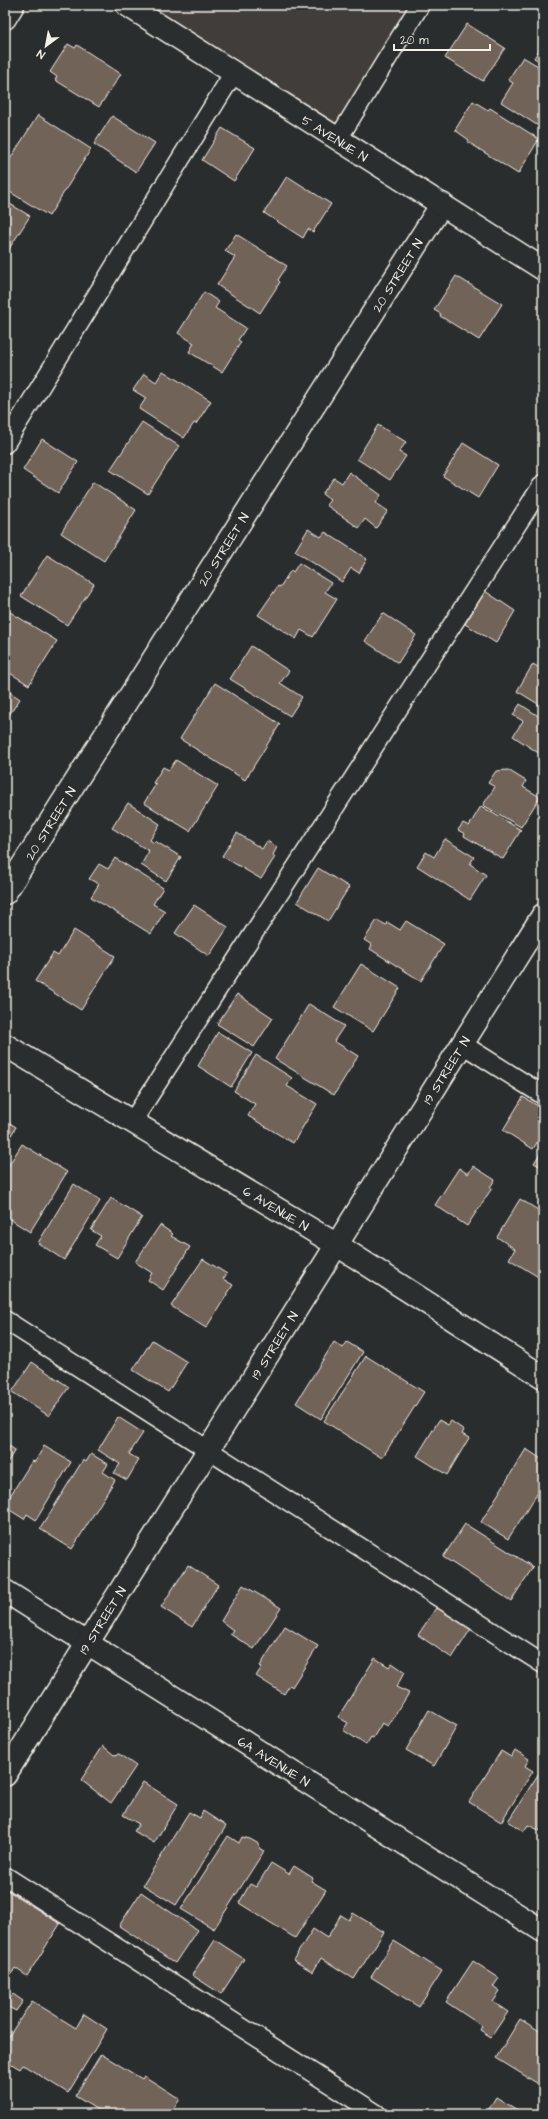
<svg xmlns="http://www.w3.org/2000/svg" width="548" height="2119" font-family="'Architects Daughter',sans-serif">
<rect width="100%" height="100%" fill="#2a2d2e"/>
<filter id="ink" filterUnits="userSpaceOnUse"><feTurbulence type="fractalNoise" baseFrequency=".025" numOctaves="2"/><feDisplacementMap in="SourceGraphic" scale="8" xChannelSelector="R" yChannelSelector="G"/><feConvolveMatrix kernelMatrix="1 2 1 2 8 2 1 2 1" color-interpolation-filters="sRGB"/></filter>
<g filter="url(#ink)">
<polygon fill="#3f3d3b" points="127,5 420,5 338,139"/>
<g fill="#716358" stroke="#f4f1e8">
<polygon points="467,24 505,48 483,81 445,58"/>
<polygon points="68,44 75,48 77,45 121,74 99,107 55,80 57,77 50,72"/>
<polygon points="543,44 543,63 534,58"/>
<polygon points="523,57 543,69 543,129 501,102 513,83 508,80"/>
<polygon points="473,101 488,110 490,108 539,139 518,174 468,142 469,140 455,130"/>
<polygon points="38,115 91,149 49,216 5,189 5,167"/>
<polygon points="112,116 155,143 136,172 94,144"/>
<polygon points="222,128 255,148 234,181 202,160"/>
<polygon points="287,176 331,204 313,232 308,229 303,238 264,213"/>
<polygon points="5,201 30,216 5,255"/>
<polygon points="236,234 287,266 278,280 280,282 260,313 217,285 235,257 225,251"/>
<polygon points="456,276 502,304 479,340 440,316 441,314 434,310"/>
<polygon points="204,292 219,302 215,308 246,328 238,340 241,342 222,372 189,352 194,343 178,333"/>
<polygon points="163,371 211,401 196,424 194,423 184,438 139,409 146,398 133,390 144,374 156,382"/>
<polygon points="142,422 179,446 148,494 110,470"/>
<polygon points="378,425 406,442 399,452 406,456 390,480 357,459"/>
<polygon points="42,439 78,462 58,493 23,470"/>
<polygon points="463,443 498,465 478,498 443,476"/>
<polygon points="349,472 381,495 376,503 388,511 376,528 365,519 359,528 326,505 330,500 322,494 334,478 342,483"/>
<polygon points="93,482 136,510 104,561 61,533"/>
<polygon points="308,529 321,537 325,532 367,559 359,573 351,568 342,582 295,551"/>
<polygon points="47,555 94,584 67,625 21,596"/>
<polygon points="299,563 331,583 325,592 337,599 313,637 301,630 296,639 258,615 278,586 280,587 291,570 293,572"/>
<polygon points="485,591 515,611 496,643 465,624"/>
<polygon points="5,609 57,641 29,685 5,670"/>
<polygon points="383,613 416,635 398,663 365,641"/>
<polygon points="251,646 289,671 280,683 302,697 290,716 230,679"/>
<polygon points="533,664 543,670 543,707 517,691"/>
<polygon points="215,683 280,724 245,780 180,739"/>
<polygon points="5,689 20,699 5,721"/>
<polygon points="520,704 543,719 543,756 513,736 523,721 513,715"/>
<polygon points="176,760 218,786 190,831 144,803 156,784 153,783 163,767 169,770"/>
<polygon points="508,770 526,781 523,787 540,797 521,827 483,805 495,787 488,783 496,771"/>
<polygon points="128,803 160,824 150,840 154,843 155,841 181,857 166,881 141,865 149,851 112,828"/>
<polygon points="481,806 521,830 503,859 464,836 465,834 458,830 463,823 469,826"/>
<polygon points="237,833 262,849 267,841 277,847 273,855 275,857 261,879 222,856"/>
<polygon points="445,839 474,857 470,864 486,875 470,900 417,866 426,852 434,857"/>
<polygon points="115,858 163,888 153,904 165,911 151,934 91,897 99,884 89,879 99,864 108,869"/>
<polygon points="318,868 349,887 328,921 297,902"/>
<polygon points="194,905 228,927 209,956 175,933"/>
<polygon points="377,920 386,925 387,922 400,930 406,921 444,944 421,981 370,949 372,945 364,940"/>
<polygon points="74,930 115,956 81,1010 35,981 53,953 58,956"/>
<polygon points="361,964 400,988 373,1031 334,1007"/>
<polygon points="237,994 273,1018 254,1047 217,1024"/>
<polygon points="309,1004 344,1026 334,1041 358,1056 334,1095 275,1059"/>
<polygon points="218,1032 252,1053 231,1087 198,1066"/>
<polygon points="256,1055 292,1078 287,1086 317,1104 293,1143 248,1116 255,1104 234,1091"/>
<polygon points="523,1097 543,1109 543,1133 533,1149 503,1130"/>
<polygon points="5,1120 16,1127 5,1145"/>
<polygon points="22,1144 67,1172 30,1232 5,1216 5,1171"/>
<polygon points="543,1149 543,1168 534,1163"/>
<polygon points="473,1166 495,1180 490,1187 492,1188 467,1226 435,1205 459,1168 468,1174"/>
<polygon points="74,1184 100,1201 64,1260 38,1243"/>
<polygon points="111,1198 142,1217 117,1258 95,1245 101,1236 91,1230"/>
<polygon points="520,1199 543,1213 543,1273 540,1278 509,1259 515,1249 497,1237"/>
<polygon points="160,1225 173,1234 171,1236 190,1247 163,1290 148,1280 152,1273 135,1262"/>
<polygon points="203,1259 227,1274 223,1279 233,1285 206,1328 171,1306"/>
<polygon points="152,1340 187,1362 168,1392 133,1370"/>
<polygon points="334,1342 343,1348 347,1342 363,1352 321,1419 296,1403"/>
<polygon points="366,1356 424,1392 382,1458 324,1421"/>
<polygon points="32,1362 69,1387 49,1416 12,1392"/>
<polygon points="118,1417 143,1433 129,1454 139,1460 127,1480 114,1473 120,1464 98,1450"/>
<polygon points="439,1420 448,1425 451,1421 464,1430 462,1434 469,1438 447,1475 417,1456"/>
<polygon points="5,1443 15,1450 5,1466"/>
<polygon points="44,1446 71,1462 36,1520 27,1514 24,1519 5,1507 5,1504 32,1461 35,1462"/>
<polygon points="526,1449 543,1460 543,1485 508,1539 481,1522"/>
<polygon points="91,1454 108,1464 103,1472 115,1480 72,1549 40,1529 83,1460 86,1462"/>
<polygon points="465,1524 533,1567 511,1601 443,1557"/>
<polygon points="188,1565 218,1585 192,1627 161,1607"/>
<polygon points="243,1585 281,1608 254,1649 230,1634 233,1630 221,1621"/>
<polygon points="440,1602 474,1624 452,1658 418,1635"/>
<polygon points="285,1626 318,1646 292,1687 290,1685 284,1694 256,1676 262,1667 260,1666"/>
<polygon points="375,1658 389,1667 392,1663 405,1672 396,1687 409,1693 388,1726 382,1723 373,1738 371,1737 366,1745 343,1730 348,1723 338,1717"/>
<polygon points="429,1710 457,1726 434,1766 406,1750"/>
<polygon points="103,1746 114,1755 119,1754 136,1766 111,1803 81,1780"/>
<polygon points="515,1750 529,1759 525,1766 533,1771 501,1822 469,1802 501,1751 511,1757"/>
<polygon points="541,1770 543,1771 543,1832 528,1825 524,1831 508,1821"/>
<polygon points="143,1782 178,1804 154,1843 134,1831 139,1824 123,1815"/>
<polygon points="203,1811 226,1826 176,1905 143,1885 189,1812 200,1818"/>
<polygon points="228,1836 239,1843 242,1837 250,1839 259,1844 260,1849 264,1851 214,1929 181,1909"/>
<polygon points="271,1863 289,1874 294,1866 313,1878 311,1881 326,1890 295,1938 239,1903 250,1884 256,1887"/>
<polygon points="7,1890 60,1924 27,1976 15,1968 6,1983 5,1894"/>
<polygon points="141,1892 197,1930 175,1963 119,1926"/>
<polygon points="353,1913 384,1932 354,1979 321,1958 313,1972 293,1960 313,1929 327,1938 341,1915 349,1920"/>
<polygon points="215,1940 244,1959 221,1994 192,1975"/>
<polygon points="394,1941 442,1971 419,2007 371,1977"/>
<polygon points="473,1961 499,1978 493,1987 500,1992 493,2002 508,2012 491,2037 480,2030 482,2026 446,2002"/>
<polygon points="13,1994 23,2001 16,2011 8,2007 5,2011 5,2000 7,2002"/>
<polygon points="32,2001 76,2028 84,2014 107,2029 68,2093 23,2065 20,2069 5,2060 5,2042"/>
<polygon points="520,2019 543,2033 543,2080 540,2085 496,2058"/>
<polygon points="101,2054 142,2079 144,2076 180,2099 170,2114 104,2114 75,2096"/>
<polygon points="496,2097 524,2114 486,2114"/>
</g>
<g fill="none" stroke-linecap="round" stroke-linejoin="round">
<g stroke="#f4f1e8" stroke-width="21">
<g id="service">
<polyline points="338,139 420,5"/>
<polyline points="5,444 233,74"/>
<polyline points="462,1044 543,1095"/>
<polyline points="132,1122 543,484"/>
<polyline points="5,1320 543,1664"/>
<polyline points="5,1876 377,2114"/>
</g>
</g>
<g stroke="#f4f1e8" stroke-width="25">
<g id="minor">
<polyline points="5,18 13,5"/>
<polyline points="5,893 442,204"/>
<polyline points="5,1045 337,1245 543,1377"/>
<polyline points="5,1591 543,1931"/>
<polyline points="5,1775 543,915"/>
</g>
</g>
<g stroke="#f4f1e8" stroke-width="25">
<polyline id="secondary" points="127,5 543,269"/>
</g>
<use href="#service" stroke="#2a2d2e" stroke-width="18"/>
<use href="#minor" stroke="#2a2d2e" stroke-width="22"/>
<use href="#secondary" stroke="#2a2d2e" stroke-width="22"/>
</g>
</g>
<g text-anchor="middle" stroke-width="4" stroke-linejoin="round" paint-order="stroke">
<g font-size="13" fill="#f4f1e8" stroke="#2a2d2e">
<text transform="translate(335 138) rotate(32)" y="5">5 AVENUE N</text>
<text transform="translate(397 275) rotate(-58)" y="5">20 STREET N</text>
<text transform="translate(223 549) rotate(-58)" y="5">20 STREET N</text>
<text transform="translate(50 823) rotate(-58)" y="5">20 STREET N</text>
<text transform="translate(446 1070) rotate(-58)" y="5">19 STREET N</text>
<text transform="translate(276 1208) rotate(31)" y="5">6 AVENUE N</text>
<text transform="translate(274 1345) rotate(-58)" y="5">19 STREET N</text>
<text transform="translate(102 1620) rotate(-58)" y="5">19 STREET N</text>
<text transform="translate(274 1761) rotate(32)" y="5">6A AVENUE N</text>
</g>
</g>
<rect width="548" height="2119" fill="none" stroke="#2a2d2e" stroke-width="20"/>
<rect x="10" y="10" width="528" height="2099" fill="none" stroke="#f4f1e8" stroke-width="1.5" filter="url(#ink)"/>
<g transform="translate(46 46) rotate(212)" stroke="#2a2d2e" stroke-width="3" paint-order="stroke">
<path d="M0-3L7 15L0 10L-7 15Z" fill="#f4f1e8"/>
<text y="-6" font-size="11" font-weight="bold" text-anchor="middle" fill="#f4f1e8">N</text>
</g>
<path d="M394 44v6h96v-6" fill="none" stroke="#f4f1e8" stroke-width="2"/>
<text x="400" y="44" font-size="12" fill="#f4f1e8" stroke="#2a2d2e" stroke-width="3" paint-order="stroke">20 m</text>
</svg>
